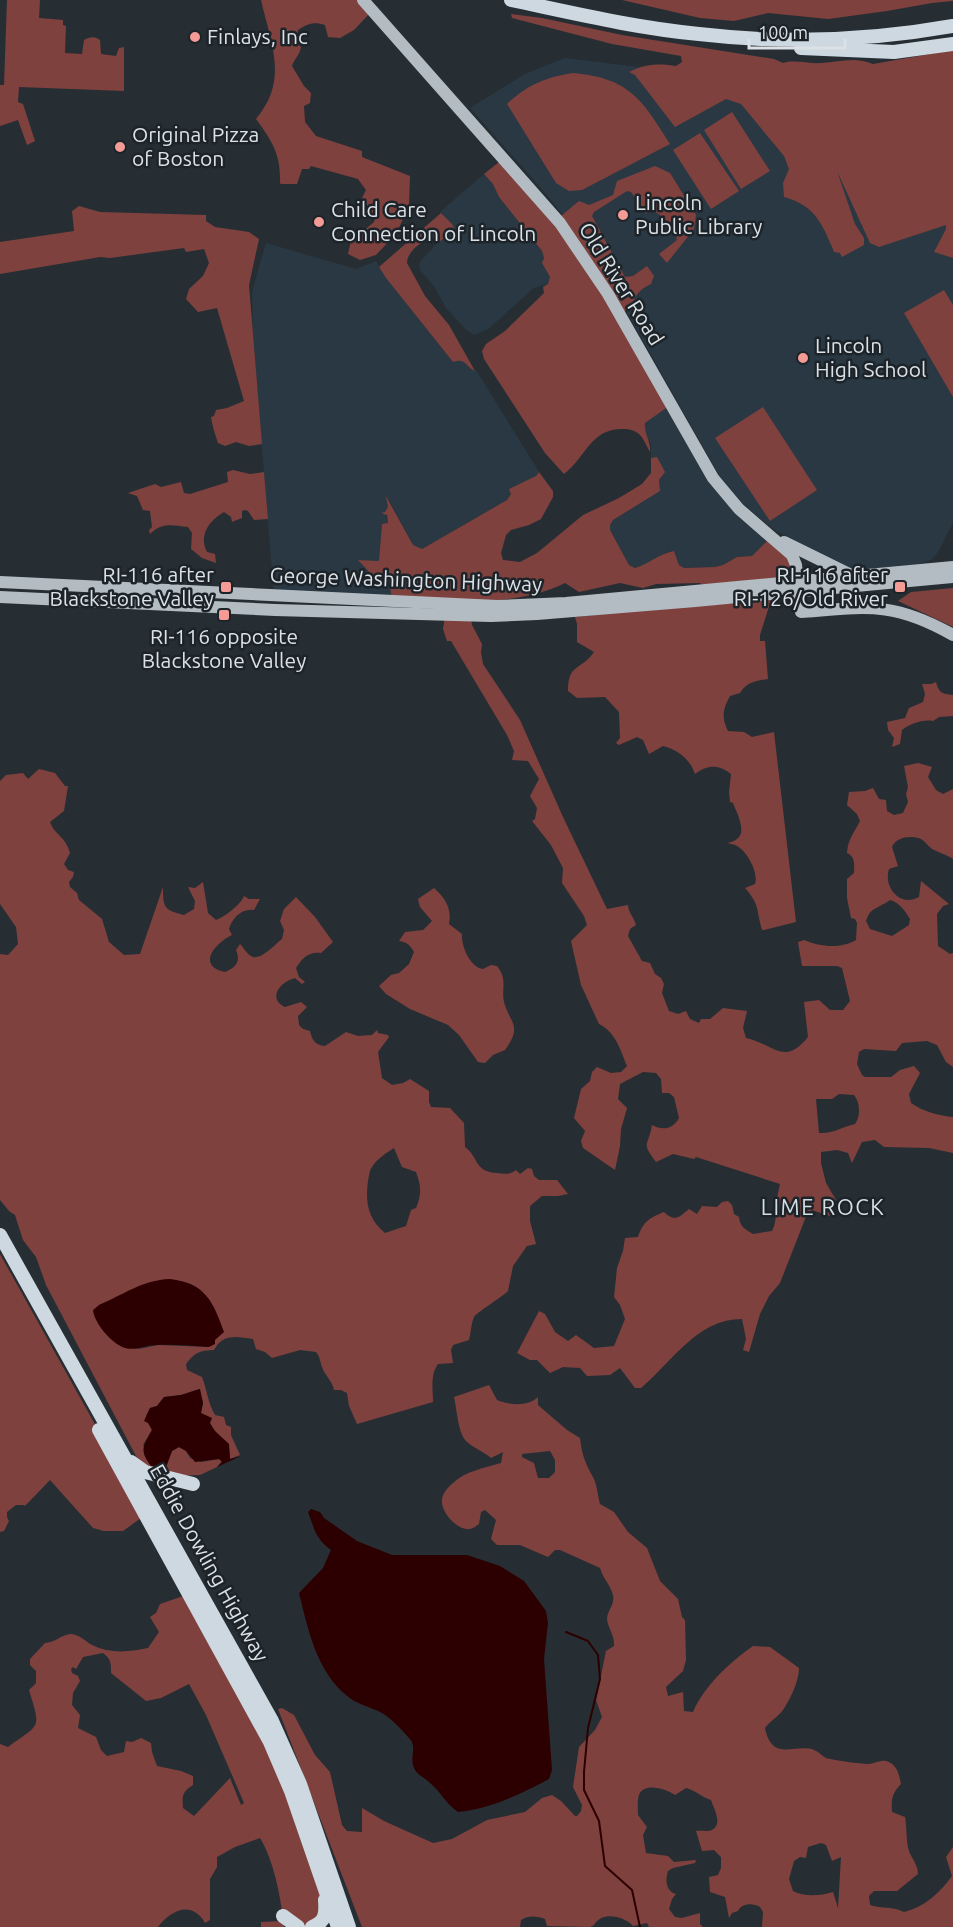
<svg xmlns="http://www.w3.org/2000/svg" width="953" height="1927" font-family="Ubuntu,sans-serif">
<rect width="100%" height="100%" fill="#262e34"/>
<g fill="#293842">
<polygon points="565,58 654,69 872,147 933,161 953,190 953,522 938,552 931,560 919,564 853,571 773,529 743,504 719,475 611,284 578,233 540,187 470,108 525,74"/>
<polygon points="484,174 493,184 499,197 542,251 544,258 542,263 550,277 548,284 534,288 488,329 474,335 465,329 446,308 434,286 420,270 419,263 438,242 455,230 440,212"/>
<polygon points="266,243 356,269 376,261 386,278 453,362 458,360 465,361 472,370 476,370 539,472 536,476 510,489 511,494 507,500 422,549 413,545 388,498 388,507 385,512 388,523 382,525 379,562 359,560 389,582 393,604 274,597 253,336 252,292"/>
<polygon points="669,406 690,444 770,538 752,556 737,557 723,565 715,567 684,568 679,565 674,551 667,552 646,565 634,568 629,565 610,530 610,525 613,520 660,491 659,480 662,475 654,458 651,458 651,444 644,430 645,422"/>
</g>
<g fill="#7f413e" fill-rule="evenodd">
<path d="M7 0H40L39 18 63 20V25L66 26 65 53 82 54 84 40C90 37 94 36 100 40L101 54 116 56 119 48 124 47V91L19 87 18 102 23 104 35 141 27 145 18 120 0 126V85H4Z"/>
<path d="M261 0H361L371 12 354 30 340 38 328 37 325 25C314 21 307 24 298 30L296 42 301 47C300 55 294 59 292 66L304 86 311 93 310 103 304 106 305 122 316 136 362 151V157L410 176 409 206 396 234 376 255 360 260 348 254 353 231 356 236 359 237 361 233 374 222 375 218 362 198 366 190 358 179 311 166 309 169H302L297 184H281L280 183C281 154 272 141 256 119 289 80 271 44 261 0Z"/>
<polygon points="622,0 953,0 953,1 932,3 887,11 828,19 768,13 734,21 700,18"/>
<path d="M511 14 542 18 622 35 774 59 783 63C795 59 809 64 821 63 840 62 855 56 873 64L953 50V258L934 252 946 229V225L879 247 870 243 837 171 855 224 864 238V245L842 257 840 253 834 252C822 224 816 206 784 197L783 183 789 169 784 156 741 104 726 99 675 127 635 75 629 72C644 64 659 63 676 66L682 62 681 56 612 44 512 18Z"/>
<path d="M573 73C629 78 642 99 670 144L582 190 569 191 556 183 507 104C527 85 546 77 573 73Z"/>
<polygon points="732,112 770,171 741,189 704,130"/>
<polygon points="700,133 739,191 711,209 673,150"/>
<path d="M499 162 556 220 579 201 589 205 613 195 617 181 655 166 670 173 675 181 696 215 694 229 667 263 659 254 677 240C675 226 661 214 650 209L646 214 631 192 627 191 594 212 592 216 625 277 633 276 647 266 654 276 651 284C640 289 635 295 632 306L619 315 669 406 645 423C644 434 651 441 650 452 643 439 641 430 625 429 591 427 587 456 564 474L545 453 484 359 482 351 486 344 505 331 544 293 543 287 548 284 550 277 542 263 544 258 542 251 499 197 493 184 484 174Z"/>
<path d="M79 206 100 212 206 215V221L215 227 249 232 259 239 249 285 262 444 249 446 236 442 225 446 218 443C215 434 212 425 211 417L214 416 216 410 227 408 244 401 217 308 198 312 186 299 189 289 203 276 209 263 204 249 186 252 184 248 110 258 100 257 0 274V242L74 231 72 211Z"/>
<path d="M441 213 452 224 455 230 439 242 438 238C426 237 407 250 407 263L425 296 449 325 475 371C466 367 466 357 453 362L386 278 379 267Z"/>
<polygon points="944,290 953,305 953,397 904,313"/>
<polygon points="763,407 817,490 770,521 715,438"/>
<path d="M657 457 665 472 659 480 660 491 613 520 610 525V530L629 565 635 568C649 564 660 553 674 551L679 565 684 568 715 567 723 565 737 557 752 556 770 538 786 549 796 581 708 589 700 583 656 584 643 588 620 583 579 592 565 583C518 607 446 602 393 604L389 582 375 578 358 560 379 561 382 524 388 523 387 515 381 513 385 512 388 507 386 496 413 545 422 549 507 500 511 494 509 489 536 476 539 472 553 491V497L541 519 529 525 511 530 506 535 501 553 503 560 520 562 537 553 583 515 619 498 642 484 651 473V458Z"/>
<path d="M233 470 250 474 264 472 268 519 254 520 248 511 245 510 242 511V518L232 522 231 517 224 512C210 520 198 535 207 552L215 554 216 563 202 558 191 549 192 533 188 527C171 525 162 522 150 534L149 530 152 527 150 511 143 510 137 496 128 493 155 484 161 487 181 482 184 493 190 494 228 482 227 472Z"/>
<polygon points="953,588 953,627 898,601 911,592"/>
<path d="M772 597 760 635V641H765L768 679C755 681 747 682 740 693L730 696C723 709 721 717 728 731L744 732 752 737 774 732 796 922 764 930H762C756 909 760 905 745 888L755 884C759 873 747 851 737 846 734 844 730 844 727 843 751 839 739 818 733 803L730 802 729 792 731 774C718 764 708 765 695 774 690 759 678 750 663 746L649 754 643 740 637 737 619 745 616 743 620 738 619 712 605 697 577 698 568 691C568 663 581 671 594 652L577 642V624L575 617Z"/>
<path d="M445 616H471L472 625 482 644 481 652 483 664 520 720 563 817 607 909 628 905C628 912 634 917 636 925L630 929 628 936 642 961 650 963 655 974 661 978 664 984 662 993 669 1011 678 1014 686 1011 690 1019 699 1023 701 1019H710L723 1008 747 1011 743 1028 746 1038C774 1044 784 1067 808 1037L804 1002 819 1000 830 1010H843L850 1001 842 968 837 966H802L798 942 804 940C820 947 841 949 856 940L857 923 855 919 851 918 847 898V879L854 873C854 865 856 857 847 853 848 839 854 833 860 821L857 814 847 805 849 792 865 791 873 788 879 799 886 800 887 811 894 815 903 813 908 802 906 794 908 787 904 766 918 763 932 767 928 777 936 790 943 794 953 789V859C946 854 939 853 932 849 928 846 925 841 921 839 911 835 896 837 892 847L898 866 889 869C883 887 900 908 919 897L921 881 949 904 943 906 937 914 938 946 950 954 953 953V1067L946 1062 937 1045 927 1041 902 1043 896 1051 864 1049 859 1052 857 1064 862 1075 865 1077H891L900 1070 914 1066 920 1073 909 1094 911 1103C922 1111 940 1116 953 1117V1153L929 1148 884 1147 875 1140 862 1142 852 1163 848 1153 837 1150 821 1152V1163L826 1183 836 1200 830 1216 812 1210 807 1214 780 1283 769 1296 760 1314 749 1352 743 1350 746 1339 742 1319C697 1319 673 1361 641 1388H635L620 1368 610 1375 587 1376 580 1368 563 1367 550 1373 537 1360H530L517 1353 539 1311 545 1314 555 1332 568 1341 576 1335 594 1348 614 1346 625 1319 620 1305 614 1297 617 1268 623 1251 625 1238 638 1237C643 1222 649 1218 664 1212 675 1222 678 1218 689 1209L697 1214 702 1206 717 1207 722 1202 728 1201 732 1205 734 1214 739 1217C740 1227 745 1229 753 1234L772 1231C777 1222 776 1211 773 1202L777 1198 780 1184 696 1157 694 1159 673 1154 656 1162C640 1141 649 1146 652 1125 663 1131 673 1129 679 1118L674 1097 669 1093H662L661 1079 656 1073 643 1072 620 1084 618 1099 627 1108 621 1129 620 1146 615 1170 583 1148 581 1141 585 1131 574 1118 581 1089 590 1081 592 1072 597 1067 611 1073 621 1072 627 1066C621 1051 615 1031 599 1024L581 985 571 941 587 925 584 916 562 883 563 868 551 845 532 821 535 819 537 808 530 796 539 779 528 761 512 760 514 751 507 735 451 641H447L443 629ZM890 900C900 903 905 911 910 919L909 925 892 936 870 929 866 921C870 907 878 909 890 900ZM839 1094 854 1095C860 1102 861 1116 855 1124 842 1127 833 1134 819 1133L816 1099H832Z"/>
<path d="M936 682C939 693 942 694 953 695V716L939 717 933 721C922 719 910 724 902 730L900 744 892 747 894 738 888 730 887 722 905 718 909 708 923 702 925 694 922 684H931Z"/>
<path d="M39 769 55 773 65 786H68L64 811 50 822C55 836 65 835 70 853L64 864 68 870 74 872 73 877 69 882 70 887 77 893 79 900 102 919 109 942 124 955 140 954 163 887C163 908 164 910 184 915L194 909 195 901 188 887 195 888 203 882 208 913 216 920C225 917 241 904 244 896L249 899H260L254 910C242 908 232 918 229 929L232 935C215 943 196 966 225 972 236 967 241 962 236 950L240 944C243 947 247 954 251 956 260 962 275 944 282 939L284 930 280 921 284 909 296 897 315 917 333 942 321 953C309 951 302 958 296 968L299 977 305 982 302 984 295 978C280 982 267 998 285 1007L301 1002 307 1007 298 1016 299 1025 303 1029 310 1031C312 1040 315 1045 325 1046L346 1032 358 1036 372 1035 377 1030 378 1033 388 1035 389 1037 378 1052 382 1078 392 1085 403 1083 410 1079 429 1091V1102L431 1107 450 1108 464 1123 465 1147C479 1157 474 1172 497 1173 505 1174 510 1175 516 1170L520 1174 528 1168 532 1169 534 1176 539 1180H557L568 1194 558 1196H542L530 1206V1221L536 1244 527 1246 513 1266 508 1291C502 1297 476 1313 474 1317 471 1324 471 1333 469 1340L453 1345 451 1350 453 1363 438 1364C430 1375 433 1390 433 1402L357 1424 349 1406 347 1393 341 1390H334C332 1380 325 1376 322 1367 320 1361 320 1357 316 1352L300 1350 272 1358 265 1352 256 1349 253 1339C238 1337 223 1333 214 1350 200 1350 194 1353 186 1364L187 1370 202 1377C207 1390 208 1403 215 1415L224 1417 226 1425 231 1427V1435L240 1455 230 1459C230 1440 224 1443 214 1430 210 1424 206 1419 201 1413L203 1403 199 1389 181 1395 164 1397 157 1406 150 1408 146 1416 152 1430 143 1445 166 1467 172 1451 179 1447 186 1451 190 1458 201 1462 219 1459 222 1461 217 1467 200 1475 172 1476 146 1468 136 1456 46 1285 36 1257 23 1240 15 1215 9 1211 0 1200V954L8 955 18 944 16 927 0 904V781L6 775 23 773 28 779ZM394 1148 402 1167 416 1172C421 1185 422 1194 416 1208L411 1210 406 1226 385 1233C368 1219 365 1202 368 1181 369 1177 369 1171 372 1167 377 1159 386 1153 394 1148ZM116 1298 209 1347 158 1345 139 1349 117 1344 102 1329 99 1324V1305Z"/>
<path d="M434 888C445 898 452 908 449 924L462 934C461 946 470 967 483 969L491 965 497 966C508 980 501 988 504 1002 510 1024 523 1025 505 1050L493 1055 485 1063 478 1062 459 1035 448 1025 410 1009 386 994 379 986 391 975 399 973 409 964 414 952C410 945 407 942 399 941L405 932 423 930 432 921 420 907 418 899Z"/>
<polygon points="0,1254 145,1514 145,1515 123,1531 104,1531 93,1528 50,1480 25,1506 24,1505 16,1505 7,1512 7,1517 9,1521 4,1531 0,1532"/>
<path d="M489 1385 497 1400C509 1405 528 1407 538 1397V1405L567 1430 580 1438C582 1457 586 1464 594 1479 597 1486 598 1496 600 1504L614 1512 628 1532 647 1548 660 1581 678 1599 682 1617 685 1620 686 1660 683 1671 666 1687 668 1696 683 1692 684 1711 693 1712C705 1685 729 1663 753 1646L770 1647 799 1668C799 1681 790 1700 783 1710 778 1717 770 1721 765 1728 772 1763 796 1743 814 1750 819 1752 822 1756 826 1758 832 1760 861 1764 868 1764 874 1764 880 1760 886 1761 897 1764 899 1774 901 1784 892 1793 891 1800 892 1812L905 1817C907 1827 906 1843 909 1851 912 1859 918 1865 918 1874L897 1891H874L869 1896 870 1905C882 1909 893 1906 904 1912 924 1907 940 1893 952 1876L946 1857 953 1847V1927H762L763 1912 760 1907C753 1903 742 1903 738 1911L732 1913 729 1918 725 1897 710 1892 709 1877 718 1875 721 1868V1857L714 1850 702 1851 696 1831C701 1830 708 1832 712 1830 723 1824 714 1809 711 1800 701 1797 697 1791 686 1788L675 1795C668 1790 644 1781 639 1795 637 1800 638 1809 638 1815L647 1827 643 1835 646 1853 668 1856 674 1862 696 1860 695 1863 673 1868 668 1871C665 1881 666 1891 676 1894L672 1899 669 1909 675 1917 682 1918 700 1913V1924L703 1927H649L647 1923 633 1926C624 1916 602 1911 594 1925L590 1927 547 1926 545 1919C538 1916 528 1915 521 1920L520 1927H362L278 1709 282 1708 294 1715 315 1755 330 1772 342 1825 347 1831 362 1832V1808L384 1821 433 1843 452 1839 487 1820 525 1812 542 1798 552 1795 561 1801 575 1816H577L581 1811 582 1805 573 1787 579 1747 595 1730 602 1717 596 1700 606 1651 614 1646C615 1635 607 1627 607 1618 608 1610 615 1604 613 1595 610 1584 603 1579 600 1568L560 1550H555L548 1557 520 1545H497L491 1539 496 1520 485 1510 481 1512 479 1524C476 1526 474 1528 470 1529 458 1531 443 1514 442 1503 441 1495 447 1488 453 1483 465 1471 485 1468 501 1463L503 1452 491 1458C484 1452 474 1448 467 1442 458 1434 457 1410 454 1397ZM550 1451 555 1460V1472L549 1478H538L534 1463 522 1457V1454ZM821 1843 826 1845 832 1861 841 1857 838 1908 833 1892C820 1896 804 1897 793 1891L789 1879 794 1861 800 1857 806 1858 808 1847Z"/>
<path d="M189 1594 271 1744 325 1905 315 1927H295L284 1925V1927H261V1922L283 1921C281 1896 273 1859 260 1838L235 1847 217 1857V1867L210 1879V1920L205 1923C192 1900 171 1910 158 1927H0V1744L8 1747C41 1723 41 1730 29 1690L36 1683V1671L30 1665V1659L45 1643C55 1643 62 1634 71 1634 80 1635 85 1641 92 1645 110 1654 129 1652 148 1648L159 1632 150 1617 156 1613 160 1604ZM103 1653C111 1659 111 1663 111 1673L146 1701 161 1698 189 1684 206 1715 244 1803 241 1805 230 1778 194 1816 183 1808C182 1796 182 1792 193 1785V1776L181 1771 157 1766 152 1752 151 1743 141 1738 132 1742 126 1741 124 1752 107 1756 101 1750 96 1737 78 1728 80 1715 72 1705 73 1693 80 1681 78 1676 72 1673 71 1669 73 1667 76 1669 83 1657Z"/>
</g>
<g fill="#2c0001">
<path d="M170 1279C205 1283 213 1301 224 1332L215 1340V1344L209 1347C192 1346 174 1344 157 1345 145 1345 136 1351 125 1348 112 1344 94 1323 93 1310L99 1305C123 1295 142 1280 170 1279Z"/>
<path d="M200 1389 203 1403 201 1413 212 1418 210 1423 215 1431 229 1444 230 1459 241 1456 217 1467 222 1462 219 1459 195 1462 186 1451 179 1447 172 1451 166 1467 151 1466C139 1450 143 1446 152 1430L148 1423 144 1421 150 1408 157 1406 164 1397 181 1395Z"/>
<path d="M311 1509 320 1512 324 1518 357 1541 392 1555H467L500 1566 524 1581 546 1611 548 1623 544 1659 552 1770 549 1779C521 1794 490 1809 458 1812 446 1804 441 1792 430 1783 424 1777 417 1775 414 1768 409 1757 418 1747 409 1738 402 1730 392 1719 382 1713 371 1707 355 1704 346 1695 316 1670 308 1629 299 1593L323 1568 331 1550C315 1538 315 1530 308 1512Z"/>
</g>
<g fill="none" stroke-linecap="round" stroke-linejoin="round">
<polyline stroke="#2c0001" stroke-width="2" points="566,1632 588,1641 598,1655 600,1679 588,1728 584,1772 584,1790 599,1821 605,1866 632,1890 640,1927"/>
<g stroke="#b3bcc2" stroke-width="12">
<path d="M363 0 560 223 608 294 713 478 739 509 792 555 796 565 801 612C867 607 893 601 953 635"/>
<polyline points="784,542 849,574"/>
<polyline points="0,582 497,606 566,603 953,567"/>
<polyline points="0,597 275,610 491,616 537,614 695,601 953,577"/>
</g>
<g stroke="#cdd8e0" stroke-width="14">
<path d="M511 0C573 13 635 28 699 34 784 44 869 41 953 26"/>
<polyline points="801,48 894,52 953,44"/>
<polyline points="0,1235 272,1721 300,1784 349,1927"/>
<polyline points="99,1430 270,1742 291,1791 338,1927"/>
<polyline points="131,1462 145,1472 193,1484"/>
<polyline points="283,1916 298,1927"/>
<path d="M312 1927C326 1922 326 1913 325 1900"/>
</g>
</g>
<g fill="#f59b96" stroke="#1c242a" stroke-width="2">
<circle cx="195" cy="37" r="6"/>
<circle cx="120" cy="147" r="6"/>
<circle cx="623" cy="215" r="6"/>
<circle cx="319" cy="222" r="6"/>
<circle cx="803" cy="358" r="6"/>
<rect x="220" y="581" width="12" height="12" rx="3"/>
<rect x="894" y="581" width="12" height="12" rx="3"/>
<rect x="218" y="609" width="12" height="12" rx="3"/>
</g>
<g text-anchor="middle" stroke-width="5" stroke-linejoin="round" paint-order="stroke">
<g font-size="21" fill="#dbe1e5" stroke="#1c242a" text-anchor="start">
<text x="207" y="44">Finlays, Inc</text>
<text x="132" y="142">Original Pizza<tspan x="132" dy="24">of Boston</tspan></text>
<text x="635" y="210">Lincoln<tspan x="635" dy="24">Public Library</tspan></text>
<text x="331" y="217">Child Care<tspan x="331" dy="24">Connection of Lincoln</tspan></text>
<text x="815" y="353">Lincoln<tspan x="815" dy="24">High School</tspan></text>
<text x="214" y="582" text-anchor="end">RI-116 after<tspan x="214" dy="24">Blackstone Valley</tspan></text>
<text x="888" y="582" text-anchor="end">RI-116 after<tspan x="888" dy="24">RI-126/Old River</tspan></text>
<text x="224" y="644" text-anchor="middle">RI-116 opposite<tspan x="224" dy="24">Blackstone Valley</tspan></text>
</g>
<g font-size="21" fill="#dbe1e5" stroke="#1c242a">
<text transform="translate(621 284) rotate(58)" y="7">Old River Road</text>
<text transform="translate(406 580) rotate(2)" y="7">George Washington Highway</text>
<text transform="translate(209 1563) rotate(61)" y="7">Eddie Dowling Highway</text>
</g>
<g font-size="22" letter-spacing="1.5" fill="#d3dee5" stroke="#1c242a">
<text x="823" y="1215">LIME ROCK</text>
</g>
</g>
<path d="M749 39v9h96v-9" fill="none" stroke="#dbe1e5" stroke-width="3"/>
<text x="758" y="39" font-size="18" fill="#dbe1e5" stroke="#1c242a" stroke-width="4.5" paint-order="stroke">100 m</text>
</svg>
